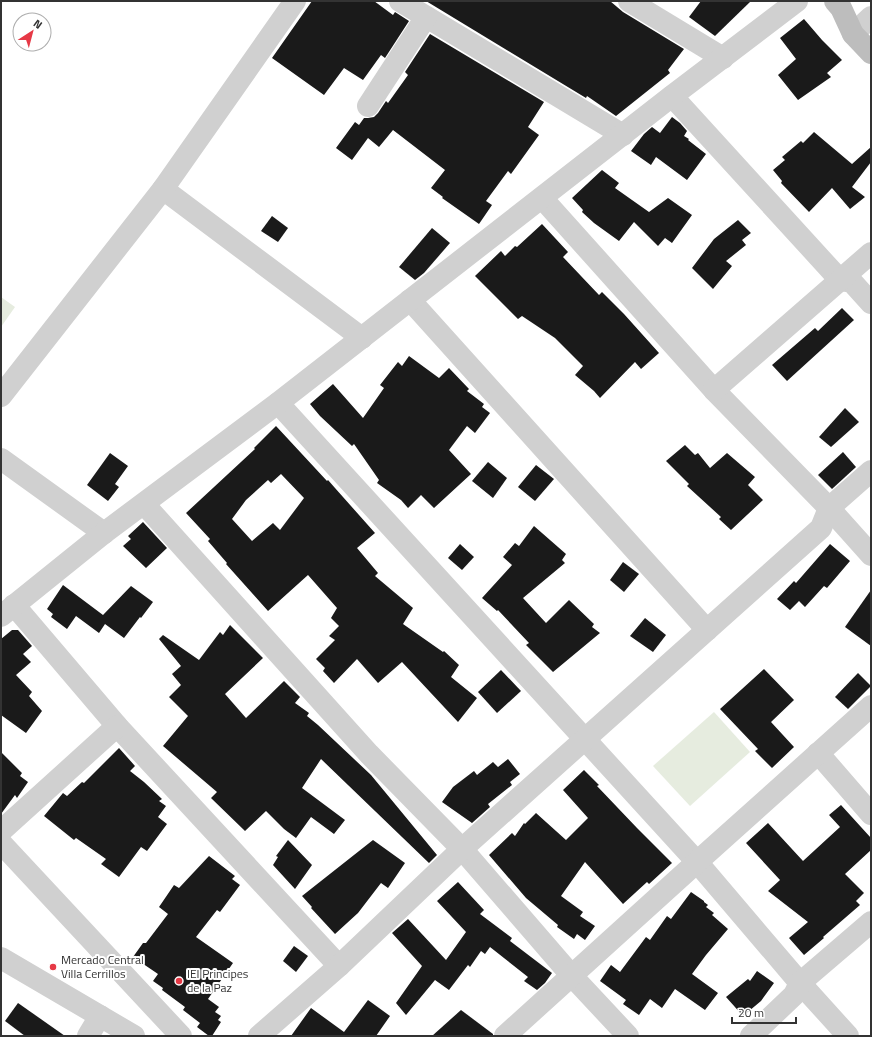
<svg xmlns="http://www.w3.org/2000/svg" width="872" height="1037" font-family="'Titillium Web',sans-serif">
<rect width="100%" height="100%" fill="#fff"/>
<g fill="#e6ecdf">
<polygon points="1,297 15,307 1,327"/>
<polygon points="714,712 750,752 690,806 653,766"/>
</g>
<g fill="#1a1a1a" fill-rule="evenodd">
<polygon points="312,1 374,1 393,15 395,12 409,21 385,58 381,55 363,80 344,68 324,95 272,58"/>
<polygon points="426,1 610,1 623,12 684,49 668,70 670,73 616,116 587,96 586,98"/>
<polygon points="701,1 751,1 715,36 689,17"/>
<polygon points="804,19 822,40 842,60 827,73 831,77 798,100 778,75 796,59 780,38"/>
<polygon points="430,34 544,102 528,127 539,135 511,174 508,171 486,201 492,205 479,224 442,198 443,197 431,188 445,170 393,130 379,147 368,138 352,160 336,148 355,122 359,125 364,118 368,118 374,117 378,113 386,101 388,103 408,75 405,72"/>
<polygon points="672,117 680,123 687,131 684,136 689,139 688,140 706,154 687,180 656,157 651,165 631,151 644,134 652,127 660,133"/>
<polygon points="814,132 852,164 871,147 871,162 852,187 865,197 850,209 832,188 809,212 781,183 782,181 773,170 785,160 782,157 801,141 803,143"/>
<polygon points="602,170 619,183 615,188 649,212 668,198 692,215 672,243 665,238 658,246 634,222 619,241 594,223 582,212 583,210 572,198"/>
<polygon points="272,216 288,228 278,242 261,231"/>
<polygon points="738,220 751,233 742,240 746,245 726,261 732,266 713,289 692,268 714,239"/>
<polygon points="542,224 568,252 563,257 599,295 602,292 624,314 659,353 641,369 635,362 600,398 594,391 575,375 583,366 555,338 522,316 518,319 475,276 501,251 505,256 515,246 517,247"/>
<polygon points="432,228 450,243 424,273 415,280 399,267"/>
<polygon points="842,308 854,320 787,381 772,365 815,328 818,331"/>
<polygon points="409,356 439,378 449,368 469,389 467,391 484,404 482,407 490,413 475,433 467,426 449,450 471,474 434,508 421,495 408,508 401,500 377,483 379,480 354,444 352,446 320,416 310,404 333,384 363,418 384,388 380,385 398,362 402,366"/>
<polygon points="845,408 859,422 831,447 819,437"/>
<path d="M276 426 327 481 328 480 335 488 375 533 357 548 378 573 375 576 413 608 403 624 443 652 444 651 459 665 451 677 477 698 458 722 402 662 378 683 357 659 334 683 323 671 325 668 316 659 335 640 329 636 339 626 331 618 337 608 308 575 268 611 226 564 227 563 208 541 210 539 186 513 255 449 254 448ZM281 474 304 498 280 530 273 523 252 541 232 519 246 500 268 480 271 483Z"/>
<polygon points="685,445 695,455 698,453 710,468 727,453 755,477 748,485 763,500 731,530 719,519 721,517 687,486 689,484 666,461"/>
<polygon points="843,452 856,467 832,489 818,475"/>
<polygon points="110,453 128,466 115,484 119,487 108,501 87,485"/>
<polygon points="488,462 507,478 493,498 472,481"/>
<polygon points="536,465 554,479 535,501 518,487"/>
<polygon points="143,522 167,548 146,568 123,546 131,539 128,536"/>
<polygon points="534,526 566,554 562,560 565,563 523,598 546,623 569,600 594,624 592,627 600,633 553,672 526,645 529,643 498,610 497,611 482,598 512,565 503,557 515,543 519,546"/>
<polygon points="460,544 474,557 462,570 448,558"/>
<polygon points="830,544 850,561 827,588 824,586 805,607 799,601 790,610 777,599 794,581 796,583"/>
<polygon points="623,562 639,574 624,592 610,580"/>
<polygon points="63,585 103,615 131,586 153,602 141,618 140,617 124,638 105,624 99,633 76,616 67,629 51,617 53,614 47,609"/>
<polygon points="871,590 871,646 845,627"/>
<polygon points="645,618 666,635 653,652 630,636"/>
<polygon points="230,625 263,658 225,694 246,718 284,681 300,697 295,703 309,713 307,716 318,725 371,775 437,855 429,863 321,759 302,788 345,820 334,834 311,817 296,838 284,829 266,811 245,831 211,798 217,792 163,746 188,716 169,697 181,685 172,674 181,666 159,639 163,635 199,660 220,632 223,635"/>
<polygon points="12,630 18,630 32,646 23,654 31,662 16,675 32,692 29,696 42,711 26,733 1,715 1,639"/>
<polygon points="764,669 794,700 771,722 794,747 772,768 755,751 758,749 720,709"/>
<polygon points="501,670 521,691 497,713 478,692"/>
<polygon points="858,673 871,686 848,709 835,697"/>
<polygon points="119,748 135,766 130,771 144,782 162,799 159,801 166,806 158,817 167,824 147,851 141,847 119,877 101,864 106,859 76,838 74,840 44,816 63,793 67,796 82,782 84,783"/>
<polygon points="1,752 22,773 20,776 28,782 17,798 15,795 1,814"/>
<polygon points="508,759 520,774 510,782 512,785 488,804 490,807 472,823 442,802 453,787 474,771 477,775 493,762 498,767"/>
<polygon points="584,770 599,785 597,786 637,828 672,863 649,884 647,882 623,904 585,862 561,896 583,912 580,916 595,926 585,940 577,934 574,939 557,927 558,925 526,898 489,855 512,833 515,836 524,823 525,824 536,813 566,840 588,818 563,790"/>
<polygon points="841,805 871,838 871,850 845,874 864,893 856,901 860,905 823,937 824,938 804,955 789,938 808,922 768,891 780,880 746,843 768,823 803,861 840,827 829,815"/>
<polygon points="288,840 312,865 295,889 273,865 278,857 276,856"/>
<polygon points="373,840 405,863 388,888 381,883 358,913 335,934 311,908 312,907 302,896"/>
<polygon points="209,856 235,876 232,879 240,885 220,912 217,910 196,937 233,963 208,999 219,1007 215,1012 221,1016 218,1020 221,1022 212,1036 209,1036 197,1027 200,1023 183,1010 185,1007 162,990 163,988 153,981 158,974 133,957 143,943 146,943 168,914 159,907 174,885 179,888"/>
<polygon points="458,882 484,910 480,914 512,938 510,941 552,973 545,983 537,990 524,981 528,977 490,947 485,954 481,951 470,967 468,965 449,990 435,980 406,1015 396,1003 422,966 392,933 408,919 446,960 466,932 437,901"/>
<polygon points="691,892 704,901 704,902 708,905 706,907 714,913 712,915 728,929 706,955 692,974 718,993 705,1010 675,989 662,1008 650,999 639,1015 623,1004 626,1000 600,981 611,965 620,972 646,937 650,940 667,916 671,919"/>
<polygon points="294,946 308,956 296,972 283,961"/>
<polygon points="757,971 774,983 761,1001 743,1016 726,997 748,979 750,981"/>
<polygon points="368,1000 390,1016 376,1036 291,1036 311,1008 344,1032"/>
<polygon points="18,1003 65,1036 25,1036 5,1021"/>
<polygon points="461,1010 493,1034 493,1036 432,1036"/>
</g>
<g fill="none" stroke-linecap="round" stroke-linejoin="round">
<g stroke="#d0d0d0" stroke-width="22">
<polyline points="400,1 623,135"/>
<polyline points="629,1 723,58"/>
<polyline points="853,34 871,17"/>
<polyline points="672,96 840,280 852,282 871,303"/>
<polyline points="368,106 426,17"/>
<polyline points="163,189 362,338"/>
<polyline points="542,198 714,390 829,508 871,555"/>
<polyline points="410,300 707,630"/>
<polyline points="714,390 871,253"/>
<polyline points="1,396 163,189 295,1"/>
<polyline points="278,403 697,862 800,983 848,1036"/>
<polyline points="1,459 104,533"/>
<polyline points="144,504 369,754 462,849 571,975 628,1036"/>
<polyline points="14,605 117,726 339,966"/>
<polyline points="1,616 104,533 278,403 672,96 797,1"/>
<polyline points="818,753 871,814"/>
<polyline points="1,831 117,726"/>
<polyline points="1,843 181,1036"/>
<polyline points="1,958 134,1036"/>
<polyline points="88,1036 100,1016"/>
<polyline points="259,1036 339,966 462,849 821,528 829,508 871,471"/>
<polyline points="505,1036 697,862 871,706"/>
<polyline points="751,1036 794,995 800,983 871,922"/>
</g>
<polyline stroke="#bdbdbd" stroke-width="22" points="835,1 841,8 853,34 871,53"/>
</g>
<g fill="#e63946" stroke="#fff" stroke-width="1.5">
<circle cx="53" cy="967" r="4"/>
<circle cx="179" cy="981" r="4"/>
</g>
<g text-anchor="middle" stroke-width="4" stroke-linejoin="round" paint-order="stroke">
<g font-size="12" fill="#333" stroke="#fff" text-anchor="start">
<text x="61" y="964">Mercado Central<tspan x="61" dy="14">Villa Cerrillos</tspan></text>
<text x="187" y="978">IEI Principes<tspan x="187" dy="14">de la Paz</tspan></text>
</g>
</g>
<rect width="872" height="1037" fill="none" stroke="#333333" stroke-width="4"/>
<g transform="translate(32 32) rotate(36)"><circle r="19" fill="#ffffff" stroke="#adadad"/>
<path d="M0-3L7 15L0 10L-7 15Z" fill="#e63946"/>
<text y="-6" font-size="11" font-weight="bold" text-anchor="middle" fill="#333333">N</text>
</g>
<path d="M732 1017v6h64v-6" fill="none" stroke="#333333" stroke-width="2"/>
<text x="738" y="1017" font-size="12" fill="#333333" stroke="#ffffff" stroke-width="3" paint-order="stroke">20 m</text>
</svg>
